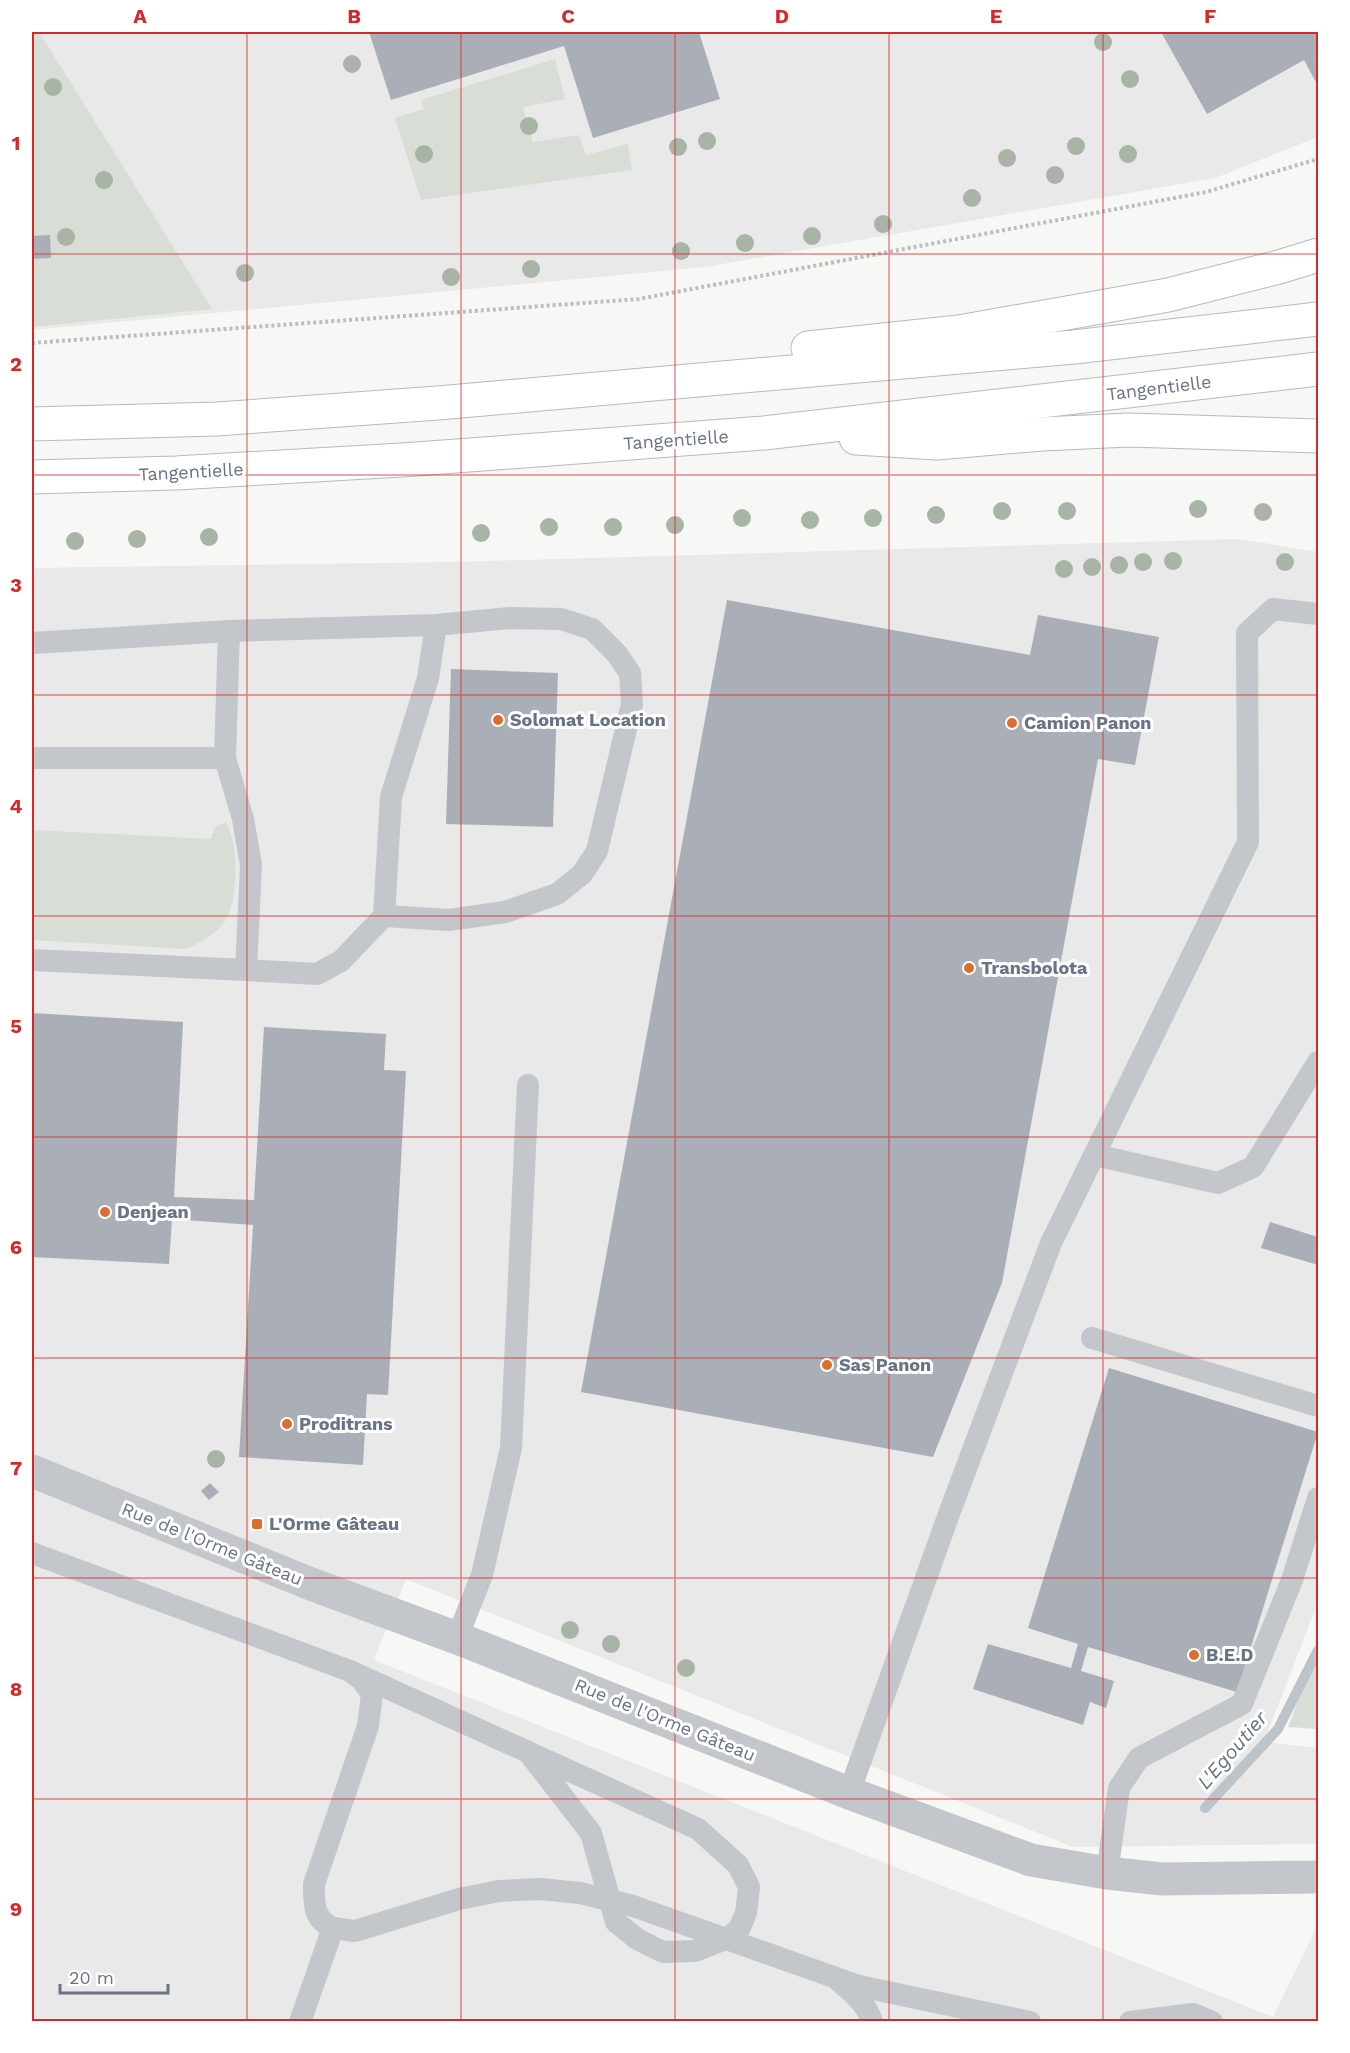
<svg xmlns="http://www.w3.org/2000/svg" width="1350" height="2053" font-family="'Work Sans',sans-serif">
<rect width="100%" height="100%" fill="#f7f8f5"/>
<g fill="#e8e9e8">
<polygon points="32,32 1318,32 1318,137 1215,178 705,267 32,330"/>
<polygon points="1240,539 1318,552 1318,1602 1264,1742 1318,1748 1318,1844 1073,1847 406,1579 374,1660 1273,2017 1318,1924 1318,2021 32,2021 32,568 453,562"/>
</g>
<g fill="#d8ded6">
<polygon points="32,32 39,32 212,309 32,327"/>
<polygon points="555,59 565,99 523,107 533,142 579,135 586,155 628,144 632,170 421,200 395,118 424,109 421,100"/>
<path d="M226 822C239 845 240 904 222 925 213 936 199 942 187 949L32 940V830L211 839 215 827Z"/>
<polygon points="1318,1648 1318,1729 1288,1727"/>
</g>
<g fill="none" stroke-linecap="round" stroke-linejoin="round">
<polyline stroke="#bbc4ca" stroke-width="10" points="1205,1808 1278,1729 1318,1650"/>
</g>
<g fill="#aaafb7">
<polygon points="369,32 699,32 720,99 593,138 564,46 391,100"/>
<polygon points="1161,32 1318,32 1318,86 1304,60 1207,114"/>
<polygon points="50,235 51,258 32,259 32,236"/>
<polygon points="727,600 1030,655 1038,615 1159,637 1135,765 1098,759 1002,1283 933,1457 581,1392"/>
<polygon points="451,669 558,673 553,827 446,824"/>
<polygon points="32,1013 183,1022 174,1197 254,1200 264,1027 386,1034 384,1070 406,1071 388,1395 367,1394 363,1465 239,1457 253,1225 172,1219 169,1264 32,1257"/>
<polygon points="1270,1222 1318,1237 1318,1265 1261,1248"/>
<polygon points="1109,1368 1318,1432 1237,1692 1088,1647 1081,1671 1114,1681 1106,1708 1090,1702 1083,1725 973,1689 988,1644 1071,1668 1078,1644 1028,1628"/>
<polygon points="210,1483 219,1492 209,1500 201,1491"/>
</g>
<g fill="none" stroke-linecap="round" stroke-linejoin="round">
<g stroke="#b6b9bc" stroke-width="35">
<g id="highway">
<polyline points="808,348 959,332 1168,295 1279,267 1318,255"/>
<polyline points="32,424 217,419 438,403 1074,347 1318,319"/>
<polyline points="856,438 937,443 1042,434 1129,430 1318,436"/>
<polyline points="32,477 176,473 402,460 764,433 1318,369"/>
</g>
</g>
<polyline stroke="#bbbdc0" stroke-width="4" stroke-dasharray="3 3" stroke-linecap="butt" points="32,343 639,299 1206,192 1318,159"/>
<g stroke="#c3c6ca" stroke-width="22">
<polyline points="32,643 229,631 436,625 510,618 561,619 592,629 617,654 630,673 632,704 597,851 582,874 557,894 505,912 449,920 384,916"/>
<polyline points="32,758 225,758"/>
<polyline points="32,960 246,970 251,865 243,819 225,758 229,631"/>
<polyline points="246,970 317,974 341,961 384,916 391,797 428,678 436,625"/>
<polyline points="1095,1155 1218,1183 1253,1167 1318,1062"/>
<polyline points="1092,1338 1318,1406"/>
<path d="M32 1553 350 1671 361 1679 372 1694 368 1726 314 1884C314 1904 313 1919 333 1928"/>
<polyline points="457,1638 482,1575 511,1448 528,1085"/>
<polyline points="350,1671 528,1752 698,1829 738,1865 749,1887 746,1913 739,1929 728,1938 695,1951 663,1952 637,1939 616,1922 591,1833 528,1752"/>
<polyline points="849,1793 950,1511 1051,1243 1248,842 1247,633 1273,609 1318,614"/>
<polyline points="1107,1873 1119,1788 1139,1758 1242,1704 1292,1580 1318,1498"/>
<path d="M840 1982C854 1994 867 2004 872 2022"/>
<polyline points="300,2022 333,1928 355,1931 459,1899 499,1891 540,1889 580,1893 633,1906 859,1986 1030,2022"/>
<polyline points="1130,2022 1193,2014 1212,2022"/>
</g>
<polyline stroke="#c3c6ca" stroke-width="33" points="32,1471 311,1584 457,1638 849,1793 1031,1860 1107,1873 1162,1879 1318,1877"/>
<use href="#highway" stroke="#fff" stroke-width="33"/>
</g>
<g fill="#a8b4a6">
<circle cx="1103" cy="42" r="9"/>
<circle cx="352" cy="64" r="9"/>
<circle cx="1130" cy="79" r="9"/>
<circle cx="53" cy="87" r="9"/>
<circle cx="529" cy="126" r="9"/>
<circle cx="707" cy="141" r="9"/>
<circle cx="1076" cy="146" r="9"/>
<circle cx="678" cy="147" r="9"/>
<circle cx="424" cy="154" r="9"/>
<circle cx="1128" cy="154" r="9"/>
<circle cx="1007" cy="158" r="9"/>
<circle cx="1055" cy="175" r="9"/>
<circle cx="104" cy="180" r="9"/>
<circle cx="972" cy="198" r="9"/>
<circle cx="883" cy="224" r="9"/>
<circle cx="812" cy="236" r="9"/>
<circle cx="66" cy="237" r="9"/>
<circle cx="745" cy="243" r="9"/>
<circle cx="681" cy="251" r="9"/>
<circle cx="531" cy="269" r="9"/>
<circle cx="245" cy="273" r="9"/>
<circle cx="451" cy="277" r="9"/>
<circle cx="1198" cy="509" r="9"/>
<circle cx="1002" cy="511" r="9"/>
<circle cx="1067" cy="511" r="9"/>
<circle cx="1263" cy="512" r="9"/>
<circle cx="936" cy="515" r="9"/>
<circle cx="742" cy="518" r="9"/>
<circle cx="873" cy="518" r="9"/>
<circle cx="810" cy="520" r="9"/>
<circle cx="675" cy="525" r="9"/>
<circle cx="549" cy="527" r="9"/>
<circle cx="613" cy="527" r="9"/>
<circle cx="481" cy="533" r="9"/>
<circle cx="209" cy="537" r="9"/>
<circle cx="137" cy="539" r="9"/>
<circle cx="75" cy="541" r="9"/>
<circle cx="1173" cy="561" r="9"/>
<circle cx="1143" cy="562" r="9"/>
<circle cx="1285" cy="562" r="9"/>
<circle cx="1119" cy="565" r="9"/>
<circle cx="1092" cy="567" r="9"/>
<circle cx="1064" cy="569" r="9"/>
<circle cx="216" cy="1459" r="9"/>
<circle cx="570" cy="1630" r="9"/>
<circle cx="611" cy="1644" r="9"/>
<circle cx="686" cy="1668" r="9"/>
</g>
<path fill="none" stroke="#d62828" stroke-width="1.5" stroke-opacity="0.55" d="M247 32V2022M461 32V2022M675 32V2022M889 32V2022M1103 32V2022M32 254H1318M32 475H1318M32 695H1318M32 916H1318M32 1137H1318M32 1358H1318M32 1578H1318M32 1799H1318"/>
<g fill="#dd6d2f" stroke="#fff" stroke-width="2">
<circle cx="498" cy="720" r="6"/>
<circle cx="1012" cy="723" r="6"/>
<circle cx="969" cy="968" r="6"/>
<circle cx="105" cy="1212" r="6"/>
<circle cx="827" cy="1365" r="6"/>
<circle cx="287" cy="1424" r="6"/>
<rect x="251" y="1518" width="12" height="12" rx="3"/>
<circle cx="1194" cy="1655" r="6"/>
</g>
<g text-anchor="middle" stroke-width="6" stroke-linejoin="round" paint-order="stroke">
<g font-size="18" fill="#687485" stroke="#fff">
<text transform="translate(1159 388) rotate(-7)" y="6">Tangentielle</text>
<text transform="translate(676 440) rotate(-4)" y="6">Tangentielle</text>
<text transform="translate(191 472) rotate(-3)" y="6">Tangentielle</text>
<text transform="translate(212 1544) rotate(22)" y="6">Rue de l'Orme Gâteau</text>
<text transform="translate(665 1720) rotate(22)" y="6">Rue de l'Orme Gâteau</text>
</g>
<g font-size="18" font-weight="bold" fill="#687485" stroke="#fff" text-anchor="start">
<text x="510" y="726">Solomat Location</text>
<text x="1024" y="729">Camion Panon</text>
<text x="981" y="974">Transbolota</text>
<text x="117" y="1218">Denjean</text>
<text x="839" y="1371">Sas Panon</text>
<text x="299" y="1430">Proditrans</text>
<text x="269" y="1530">L'Orme Gâteau</text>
<text x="1206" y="1661">B.E.D</text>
</g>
<g font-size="20" font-style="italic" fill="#637580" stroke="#fff">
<text transform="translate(1232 1750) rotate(-49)" y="7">L'Egoutier</text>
</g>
</g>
<rect width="1350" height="2053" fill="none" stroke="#ffffff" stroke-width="66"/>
<path d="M60 1984v9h108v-9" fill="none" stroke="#687485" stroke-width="3"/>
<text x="69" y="1984" font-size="18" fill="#687485" stroke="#ffffff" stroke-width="4.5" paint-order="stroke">20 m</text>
<rect x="33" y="33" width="1284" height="1987" fill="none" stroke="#d62828" stroke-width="2"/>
<g font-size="20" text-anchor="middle" font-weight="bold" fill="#d62828">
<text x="140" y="23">A</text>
<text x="354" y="23">B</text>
<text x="568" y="23">C</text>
<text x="782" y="23">D</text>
<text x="996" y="23">E</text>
<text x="1210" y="23">F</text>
<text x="16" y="150">1</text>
<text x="16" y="371">2</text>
<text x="16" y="592">3</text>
<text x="16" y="813">4</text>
<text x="16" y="1033">5</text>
<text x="16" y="1254">6</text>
<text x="16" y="1475">7</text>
<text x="16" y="1696">8</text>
<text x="16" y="1916">9</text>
</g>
</svg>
